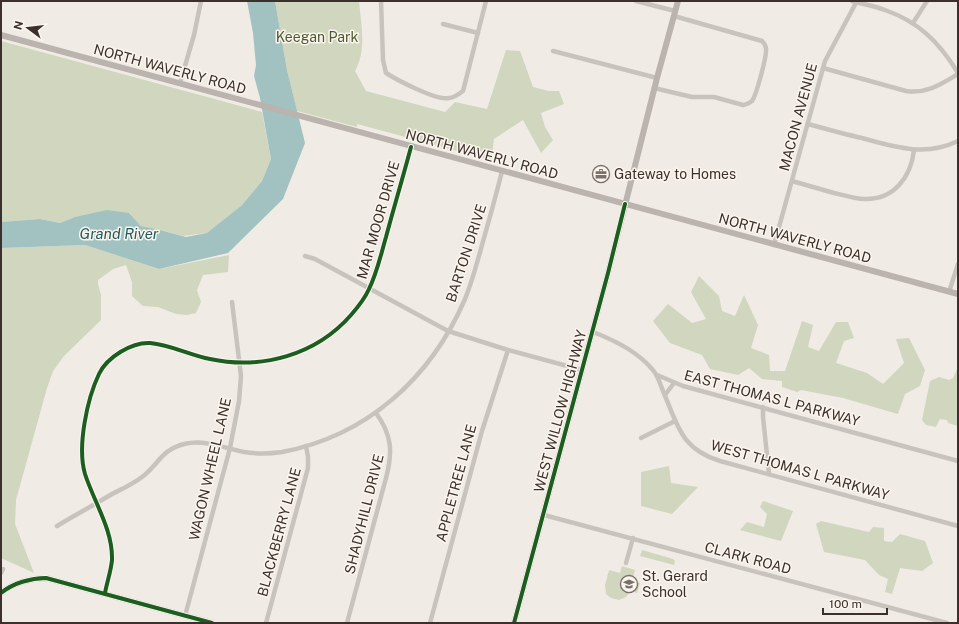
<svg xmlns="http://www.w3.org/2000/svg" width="959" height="624" font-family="'Public Sans',sans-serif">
<rect width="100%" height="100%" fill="#f0ebe5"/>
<g fill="#d1d6bf">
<path d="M275 1H359C361 25 367 49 355 71L366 91 445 112 455 102 487 109 506 50 520 51 533 87 549 91H559L564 104 541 113 545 127 553 140 541 153 523 120 494 139 491 160 357 124V127L297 111 287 70Z"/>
<polygon points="1,41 262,112 271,159 262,181 241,206 221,223 207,233 183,236 156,229 141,226 129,213 75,217 60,223 40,219 1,222"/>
<polygon points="85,245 159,269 229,255 228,272 203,275 197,290 201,302 196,313 187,315 176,314 158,307 143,306 132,296 132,282 126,265 113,269 98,280 98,284 101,295 101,320 64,356 53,371 47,388 16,500 15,524 34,573 1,558 1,248"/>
<polygon points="699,276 719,296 722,311 735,316 744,295 758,325 751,348 769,355 770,371 785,371 802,321 813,325 808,347 819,351 836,322 848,322 854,338 844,341 836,363 867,373 883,384 904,363 896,339 909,338 925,370 920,386 905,394 898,414 843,398 801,390 797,392 782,387 782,381 762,379 749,368 738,375 710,369 702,355 670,343 653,321 668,304 692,323 706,319 691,292"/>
<polygon points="958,367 958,426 948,423 947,420 940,419 936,427 926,425 922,420 930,381 939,377 949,380 953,378"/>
<polygon points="669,466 671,483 698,487 672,514 641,506 641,472"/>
<polygon points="763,501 793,511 781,541 740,530 747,522 764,527 767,514 760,507"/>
<polygon points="821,521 869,532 873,527 884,528 884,541 892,542 900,534 925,541 933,563 922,571 900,568 892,594 885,592 888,579 879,575 865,560 824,552 816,524"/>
<polygon points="642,550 673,559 675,561 674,565 640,556"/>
<polygon points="622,566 635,570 633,577 635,580 640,583 637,593 631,591 626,597 619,600 611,598 606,594 605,585 609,570 620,573"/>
</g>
<polygon fill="#a1c2c1" points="247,1 275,1 287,70 305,143 283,199 228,253 159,269 85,245 1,248 1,222 40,219 60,223 75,217 107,210 129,213 141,226 156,229 186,237 207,233 241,206 262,181 271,159 260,98 254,76 256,65 253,33"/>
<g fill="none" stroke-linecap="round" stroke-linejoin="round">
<g stroke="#c9c3be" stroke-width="4.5">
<path d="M381 1 383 60 386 73C397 80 437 101 449 98 454 98 459 94 463 91L486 1"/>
<polyline points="636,1 675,11"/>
<path d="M852 1C862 4 874 6 885 10 919 22 939 42 958 73"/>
<polyline points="913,23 927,1"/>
<polyline points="443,24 478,33"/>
<polyline points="553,51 657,78"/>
<path d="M823 68 906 91C927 94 941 84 958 74"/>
<polyline points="180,83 194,35 201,1"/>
<path d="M654 88 692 97H714L743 105C747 104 749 104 752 101 756 96 767 56 766 49 766 46 764 43 762 41L674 16"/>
<path d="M808 124C826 129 844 134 862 138 895 147 925 157 958 141"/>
<path d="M792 181C806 185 820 189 834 193 844 195 854 199 864 199 894 200 911 177 914 150"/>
<polyline points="774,245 825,61 857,1"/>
<polyline points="305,256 315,259 448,331 508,350 582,370"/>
<polyline points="949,292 958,264"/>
<path d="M593 332C614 340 637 351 652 369 658 375 660 384 663 391 678 426 681 449 720 461L958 526"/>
<polyline points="657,375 683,386 958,461"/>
<polyline points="665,395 674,383"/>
<polyline points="763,407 763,417 769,474"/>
<polyline points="641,438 675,421"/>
<polyline points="544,515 947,623"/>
<path d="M57 526C75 515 94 505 112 494 122 489 133 484 142 477 159 464 161 450 184 444 205 439 224 448 244 452 256 454 269 454 282 452 367 436 431 378 465 299 472 282 477 263 482 245 489 220 496 196 502 171"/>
<polyline points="626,563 633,538"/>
<polyline points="1,573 3,569"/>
<path d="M105 593C107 582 111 571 112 560 113 530 94 502 85 474 77 447 87 399 99 374 107 357 132 342 150 343 171 345 190 355 210 359 262 370 316 355 351 315 358 307 365 298 369 289 377 273 381 254 386 237 394 207 403 177 411 147"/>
<polyline points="185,616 230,448 239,401 241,376 232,302"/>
<polyline points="266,623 308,468 308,457 306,446"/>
<path d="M347 623 386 478C393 452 392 435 376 413"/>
<polyline points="430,623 482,431 508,350"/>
</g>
<g stroke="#bab3ae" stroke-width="6">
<polyline points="1,35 958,294"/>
<path d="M1 593C13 583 31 578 46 578L212 623"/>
<polyline points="514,623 608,273 657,78 678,1"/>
</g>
<g stroke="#fbf5ee" stroke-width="6">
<g id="cycleway">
<path d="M1 593C13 583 31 578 46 578L212 623"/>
<path d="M105 593C107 582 111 571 112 560 113 530 94 502 85 474 77 447 87 399 99 374 107 357 132 342 150 343 171 345 190 355 210 359 262 370 316 355 351 315 358 307 365 298 369 289 377 273 381 254 386 237 394 207 403 177 411 147"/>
<polyline points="514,623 608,273 625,204"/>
</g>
</g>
<use href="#cycleway" stroke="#1b5e20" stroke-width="4"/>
</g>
<defs>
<g id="office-ring" transform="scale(0.9)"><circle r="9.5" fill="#fbf5ee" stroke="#7a716c" stroke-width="1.5"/><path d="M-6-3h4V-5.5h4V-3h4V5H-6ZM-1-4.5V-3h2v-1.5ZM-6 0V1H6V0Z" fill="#7a716c"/></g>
<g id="school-ring" transform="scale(0.9)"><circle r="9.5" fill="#fbf5ee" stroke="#7a716c" stroke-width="1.5"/><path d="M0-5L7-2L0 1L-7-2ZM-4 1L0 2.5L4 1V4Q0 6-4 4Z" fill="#7a716c"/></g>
</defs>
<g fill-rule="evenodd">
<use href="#office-ring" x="601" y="174"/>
<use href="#school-ring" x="629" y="584"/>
</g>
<g text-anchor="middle" stroke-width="3" stroke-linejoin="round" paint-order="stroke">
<g font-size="14" fill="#4a5a2e" stroke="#fbf5ee">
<text x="317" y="42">Keegan Park</text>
</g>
<g font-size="14" fill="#3b302b" stroke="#fbf5ee">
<text transform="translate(170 69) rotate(15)" y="5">NORTH WAVERLY ROAD</text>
<text transform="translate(798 117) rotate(-75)" y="5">MACON AVENUE</text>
<text transform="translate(482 154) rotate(15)" y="5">NORTH WAVERLY ROAD</text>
<text transform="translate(378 220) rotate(-74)" y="5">MAR MOOR DRIVE</text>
<text transform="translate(795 238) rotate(15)" y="5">NORTH WAVERLY ROAD</text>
<text transform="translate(466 253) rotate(-72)" y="5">BARTON DRIVE</text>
<text transform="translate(772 398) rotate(15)" y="5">EAST THOMAS L PARKWAY</text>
<text transform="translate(560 411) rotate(-75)" y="5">WEST WILLOW HIGHWAY</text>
<text transform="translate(210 469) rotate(-77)" y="5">WAGON WHEEL LANE</text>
<text transform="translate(800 470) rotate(16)" y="5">WEST THOMAS L PARKWAY</text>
<text transform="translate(456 483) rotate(-75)" y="5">APPLETREE LANE</text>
<text transform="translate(364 514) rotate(-76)" y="5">SHADYHILL DRIVE</text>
<text transform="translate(279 532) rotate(-75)" y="5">BLACKBERRY LANE</text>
<text transform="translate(748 558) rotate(15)" y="5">CLARK ROAD</text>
</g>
<g font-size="14" fill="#3b302b" stroke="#fbf5ee" text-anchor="start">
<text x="614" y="179">Gateway to Homes</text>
<text x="642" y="581">St. Gerard<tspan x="642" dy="16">School</tspan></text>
</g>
<g font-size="15" font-style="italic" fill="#1f5a5e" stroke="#fbf5ee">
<text x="119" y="239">Grand River</text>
</g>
</g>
<rect width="959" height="624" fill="none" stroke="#3b302b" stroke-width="4"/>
<g transform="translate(28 28) rotate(285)" stroke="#fbf5ee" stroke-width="3" paint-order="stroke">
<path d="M0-3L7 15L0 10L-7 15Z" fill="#3b302b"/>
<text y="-6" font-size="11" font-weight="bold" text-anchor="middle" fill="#3b302b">N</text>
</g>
<path d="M823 608v6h64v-6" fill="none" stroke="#3b302b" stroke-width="2"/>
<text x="829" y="608" font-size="12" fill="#3b302b" stroke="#fbf5ee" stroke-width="3" paint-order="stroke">100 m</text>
</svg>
